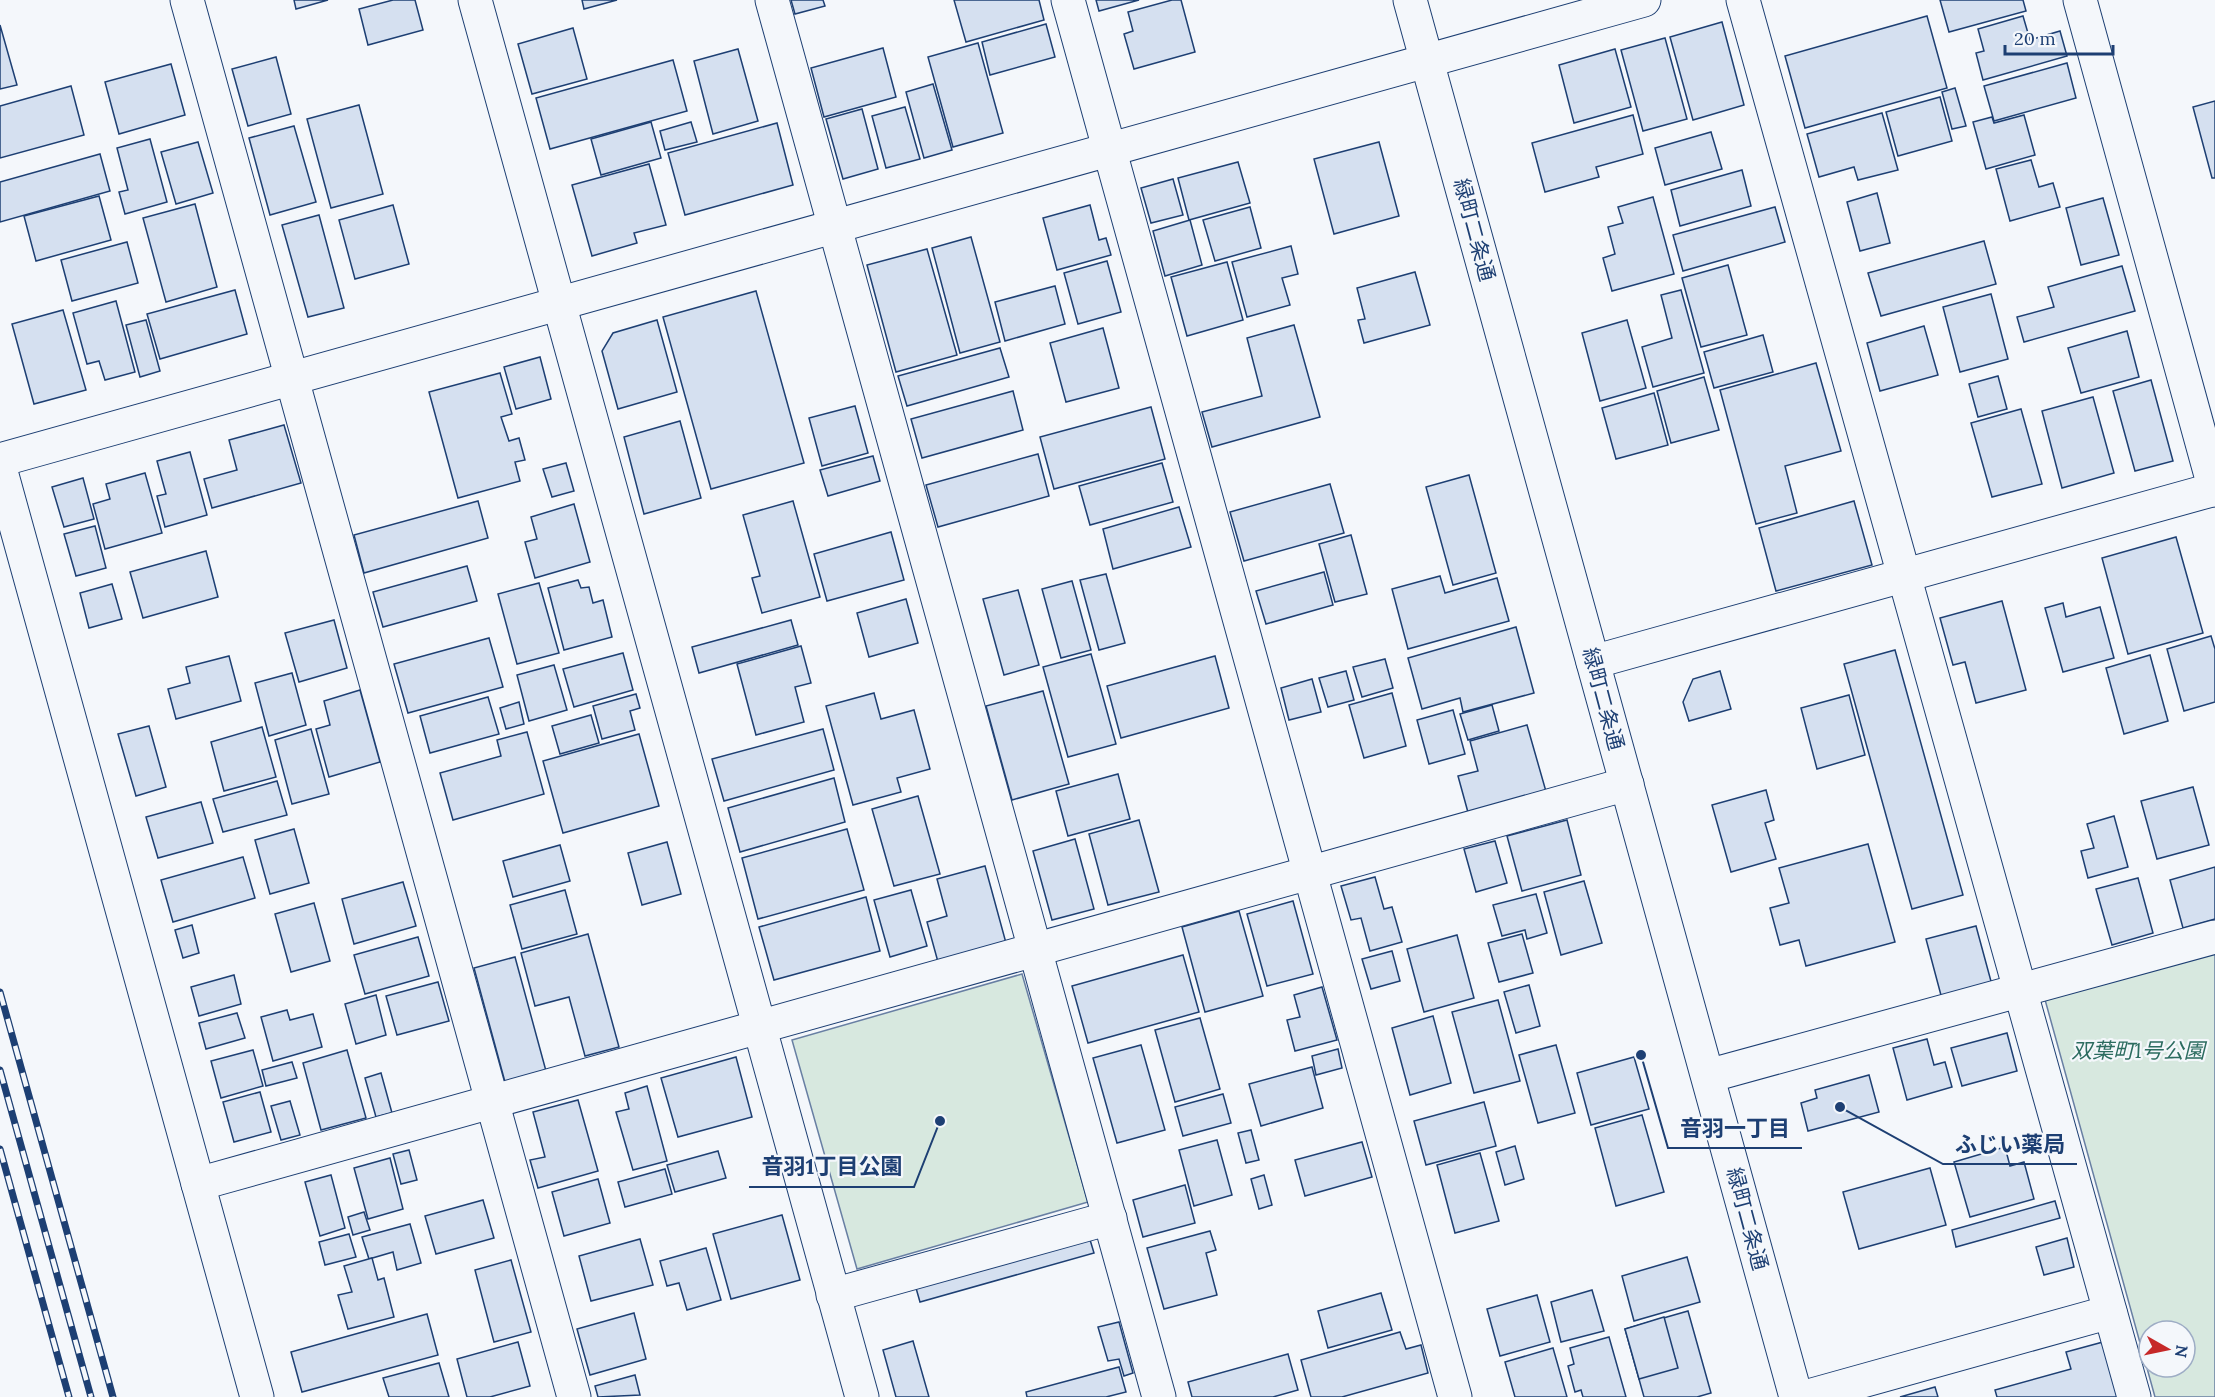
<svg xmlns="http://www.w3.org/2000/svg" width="2215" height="1397" font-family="Lora,'Noto Sans JP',serif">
<rect width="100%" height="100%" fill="#f4f7fb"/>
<g fill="#d7e8df" stroke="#687fa3" stroke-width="1.5" fill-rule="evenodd">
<path d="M2215 948V1397H2155L2044 996ZM2149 1331H2185V1367H2149Z"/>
<polygon points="1022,974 1088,1202 857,1269 792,1040"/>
</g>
<g fill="#d5e0f0" stroke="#1d3f73" stroke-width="1.5">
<polygon points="294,0 328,0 296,9"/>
<polygon points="393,0 415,0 423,30 368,45 359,9"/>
<polygon points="582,0 617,0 584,9"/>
<polygon points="791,0 823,0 825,6 795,14"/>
<polygon points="954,0 1039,0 1044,20 966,42"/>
<polygon points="1096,0 1139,0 1099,11"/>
<polygon points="1172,0 1181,0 1195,52 1134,69 1124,34 1133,31 1128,12"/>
<polygon points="1940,0 2023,0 2026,11 1949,32"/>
<polygon points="1927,16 1947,88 1805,128 1785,56"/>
<polygon points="2023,16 2030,40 2060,31 2067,56 1983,80 1976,53 1984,51 1978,29"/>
<polygon points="1722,22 1744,105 1693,120 1670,37"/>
<polygon points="1046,24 1055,57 990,75 982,42"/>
<polygon points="0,25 17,85 0,89"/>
<polygon points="573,28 587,79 532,94 518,44"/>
<polygon points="1665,38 1687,119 1643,131 1621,50"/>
<polygon points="978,43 1003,133 953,147 928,57"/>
<polygon points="883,48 896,97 824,117 811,68"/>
<polygon points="738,49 758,121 713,134 694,61"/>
<polygon points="1615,49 1631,107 1574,123 1559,65"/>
<polygon points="276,57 291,114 248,126 232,69"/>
<polygon points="673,60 687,111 550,149 536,98"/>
<polygon points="2067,63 2076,98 1994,121 1984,86"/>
<polygon points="171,64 185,115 119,134 105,82"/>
<polygon points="933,84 952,150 924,158 906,92"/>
<polygon points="71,86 84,135 0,158 0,106"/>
<polygon points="1955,88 1966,126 1952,129 1942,92"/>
<polygon points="1940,97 1952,141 1898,156 1886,112"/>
<polygon points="2215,101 2215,178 2212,178 2193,107"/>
<polygon points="359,105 383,194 331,208 307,119"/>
<polygon points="905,107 920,159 886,168 872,116"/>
<polygon points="862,109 878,169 843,179 826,119"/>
<polygon points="1882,113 1898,170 1858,180 1854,167 1819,177 1807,134"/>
<polygon points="1633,115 1643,154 1596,167 1599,177 1545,192 1532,143"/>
<polygon points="2024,115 2035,155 1986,169 1973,122 1992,117 1994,123"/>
<polygon points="651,122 661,158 601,175 591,139"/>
<polygon points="691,122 697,142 665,150 660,131"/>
<polygon points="777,123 793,185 685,215 668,153"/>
<polygon points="294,126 316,202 270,215 249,138"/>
<polygon points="1711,132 1722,169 1665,185 1655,148"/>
<polygon points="150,139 167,202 125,214 119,192 128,190 117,148"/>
<polygon points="198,142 213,193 176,204 161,152"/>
<polygon points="1379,142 1399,216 1334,234 1314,159"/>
<polygon points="100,154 110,191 0,222 0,182"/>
<polygon points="2031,160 2039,187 2053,183 2060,207 2010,221 1996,169"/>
<polygon points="1238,162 1250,203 1189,220 1178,178"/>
<polygon points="649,164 666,225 634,233 637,243 592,256 572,185"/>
<polygon points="1742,170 1751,206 1680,226 1671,190"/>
<polygon points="1173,179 1183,215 1151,223 1141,188"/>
<polygon points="1877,193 1890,243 1860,251 1847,202"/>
<polygon points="99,196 111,240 36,261 24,216"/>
<polygon points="1653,197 1674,274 1612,291 1603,258 1615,254 1608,227 1623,223 1618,207"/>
<polygon points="2103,198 2119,255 2081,265 2066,208"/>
<polygon points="195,204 217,287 166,302 143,218"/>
<polygon points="393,205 409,264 355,279 339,220"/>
<polygon points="1090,205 1099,240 1106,238 1111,255 1057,270 1043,218"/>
<polygon points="1250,207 1261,248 1215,261 1203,220"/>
<polygon points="1775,207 1785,242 1683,271 1673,235"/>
<polygon points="319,215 344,308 308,317 282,225"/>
<polygon points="1190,220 1202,265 1165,276 1153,231"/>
<polygon points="971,237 1000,342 960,353 932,248"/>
<polygon points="1984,241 1996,284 1881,316 1868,273"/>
<polygon points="127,242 138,283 72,301 61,260"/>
<polygon points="1291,246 1298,274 1282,278 1290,305 1247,317 1232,262"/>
<polygon points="927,249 957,355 896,372 867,265"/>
<polygon points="1107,261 1121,312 1078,324 1064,273"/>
<polygon points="1227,262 1243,320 1187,336 1171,277"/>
<polygon points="1728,265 1747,335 1701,347 1682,278"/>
<polygon points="2122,266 2135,311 2024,342 2017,317 2054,307 2048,287"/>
<polygon points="1415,272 1430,325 1364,343 1358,320 1365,319 1357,288"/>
<polygon points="1055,286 1065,324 1005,341 995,302"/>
<polygon points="235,290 247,334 160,359 147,314"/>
<polygon points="1681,290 1704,373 1653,387 1642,347 1672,338 1661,295"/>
<polygon points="756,291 804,463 711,489 663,317"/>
<polygon points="1991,294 2008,359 1960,372 1943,307"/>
<polygon points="116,301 135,372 105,380 99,361 87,364 73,313"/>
<polygon points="63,310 86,390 34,404 12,324"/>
<polygon points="146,320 160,371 140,377 126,325"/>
<polygon points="657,320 677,392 618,409 602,351 613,333"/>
<polygon points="1627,320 1646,388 1600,401 1582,333"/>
<polygon points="1294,325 1320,417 1212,447 1202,412 1262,396 1247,338"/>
<polygon points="1924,326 1938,375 1880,391 1867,343"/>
<polygon points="1103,328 1119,388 1066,402 1050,343"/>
<polygon points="2127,331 2139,377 2081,393 2068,348"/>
<polygon points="1763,335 1773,372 1714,388 1704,352"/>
<polygon points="1000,348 1009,377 907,406 898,376"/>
<polygon points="540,357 551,399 516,409 504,367"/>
<polygon points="1816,363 1841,451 1785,466 1797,513 1756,524 1720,390"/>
<polygon points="500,373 512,414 501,417 509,441 519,438 525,460 515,462 520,481 458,498 429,392"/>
<polygon points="1998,376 2007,409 1978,417 1969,384"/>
<polygon points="1704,377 1719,430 1671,443 1657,391"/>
<polygon points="2151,380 2173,461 2135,471 2113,391"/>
<polygon points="1013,391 1023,430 922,458 911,419"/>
<polygon points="1654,393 1668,445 1616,459 1602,408"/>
<polygon points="2093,397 2114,473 2062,488 2042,411"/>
<polygon points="855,406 868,453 822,466 809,418"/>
<polygon points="1151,407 1165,459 1054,489 1040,437"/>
<polygon points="2021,409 2042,484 1992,497 1971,423"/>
<polygon points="680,421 701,498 644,514 624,437"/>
<polygon points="284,425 301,483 212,508 204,479 237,470 229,440"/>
<polygon points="190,452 207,515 165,527 157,496 166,494 157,461"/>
<polygon points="1038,454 1049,496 938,527 926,485"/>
<polygon points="873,456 880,481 828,496 820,470"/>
<polygon points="566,463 574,491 552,497 543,469"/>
<polygon points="1162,463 1173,502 1090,525 1079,486"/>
<polygon points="145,473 162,533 105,549 93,504 110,499 106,484"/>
<polygon points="1469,475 1496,573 1453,585 1426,487"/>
<polygon points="83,478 94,519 64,527 52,487"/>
<polygon points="1330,484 1344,533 1244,561 1230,512"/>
<polygon points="478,501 488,538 364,573 354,535"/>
<polygon points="793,501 820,597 762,613 752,578 760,576 743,515"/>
<polygon points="1854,501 1872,565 1776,591 1759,528"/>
<polygon points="574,504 590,562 535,578 525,542 537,539 531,517"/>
<polygon points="1179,507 1191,547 1113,569 1103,529"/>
<polygon points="95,526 106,568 76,576 64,534"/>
<polygon points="891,532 904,580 827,601 814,554"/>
<polygon points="1351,535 1367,594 1335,602 1319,544"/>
<polygon points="2176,537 2203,633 2128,654 2102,558"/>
<polygon points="206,551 218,597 143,618 130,572"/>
<polygon points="467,566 477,601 383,627 373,592"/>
<polygon points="1324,572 1333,605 1266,624 1256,591"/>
<polygon points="1106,574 1125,643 1099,650 1080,580"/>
<polygon points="1440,576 1445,593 1497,578 1509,621 1408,649 1392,589"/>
<polygon points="578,580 581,588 589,587 593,603 603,600 612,637 564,650 548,588"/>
<polygon points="1072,581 1091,650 1061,658 1042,589"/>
<polygon points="539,583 559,653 517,664 498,594"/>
<polygon points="112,584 122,619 89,628 80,593"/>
<polygon points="1018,590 1039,665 1004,675 983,599"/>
<polygon points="906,599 918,643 869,657 857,613"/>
<polygon points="2002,601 2026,690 1976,703 1965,662 1953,665 1940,618"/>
<polygon points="2063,603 2066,617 2100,607 2114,658 2063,672 2045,608"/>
<polygon points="334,620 347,668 299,682 285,633"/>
<polygon points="791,620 798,645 699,673 692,647"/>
<polygon points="1516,627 1534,693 1463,712 1460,698 1422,709 1408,658"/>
<polygon points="2211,636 2215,649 2215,702 2184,711 2167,649"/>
<polygon points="489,638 503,687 408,713 394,664"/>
<polygon points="801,646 811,683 795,687 804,722 756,735 737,664"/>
<polygon points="1895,650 1963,895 1912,909 1844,664"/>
<polygon points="623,653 633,690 574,707 563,669"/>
<polygon points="1091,654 1116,744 1068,757 1043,667"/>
<polygon points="2150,655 2168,721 2124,734 2106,668"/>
<polygon points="229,656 241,701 176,719 168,689 190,683 186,667"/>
<polygon points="1215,656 1229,708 1121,738 1107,686"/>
<polygon points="1385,659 1393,688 1362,697 1353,667"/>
<polygon points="554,665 567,710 529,721 517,675"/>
<polygon points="1346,671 1354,700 1328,707 1319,678"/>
<polygon points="1720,671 1731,709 1689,721 1683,702 1693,679"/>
<polygon points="292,673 306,725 269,736 255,683"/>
<polygon points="1312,679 1321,712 1289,720 1281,688"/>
<polygon points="360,690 380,762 329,777 316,729 330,725 324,701"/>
<polygon points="1043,691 1069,784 1012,800 986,706"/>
<polygon points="874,693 881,719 914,710 930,769 897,778 901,792 853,805 826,706"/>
<polygon points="1392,693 1406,746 1364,758 1349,705"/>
<polygon points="636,694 640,708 630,711 635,730 602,739 593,706"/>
<polygon points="1849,695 1865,755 1817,769 1801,708"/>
<polygon points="488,697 499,734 430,753 420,716"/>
<polygon points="519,702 524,724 506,729 500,708"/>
<polygon points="1492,705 1499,731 1468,740 1460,714"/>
<polygon points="1453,710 1465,754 1429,764 1417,720"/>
<polygon points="591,715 599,743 560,754 552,726"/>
<polygon points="1527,725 1547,795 1469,816 1458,776 1478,771 1470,741"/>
<polygon points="149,726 166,787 136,796 118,734"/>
<polygon points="262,727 276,777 224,791 211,742"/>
<polygon points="311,729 329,794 292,804 275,740"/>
<polygon points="823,729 834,770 724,801 712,759"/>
<polygon points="527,732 544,794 453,820 440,773 501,756 497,740"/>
<polygon points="639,734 659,806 563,833 543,761"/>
<polygon points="1118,774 1130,819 1068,836 1056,791"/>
<polygon points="834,778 845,822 740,852 728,808"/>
<polygon points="277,781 287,815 223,832 213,799"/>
<polygon points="2193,787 2209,845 2157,859 2141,801"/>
<polygon points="1766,790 1774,820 1765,823 1776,859 1731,872 1712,805"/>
<polygon points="918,796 940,874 894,886 872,809"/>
<polygon points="201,802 213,843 158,858 146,817"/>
<polygon points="2114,816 2128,867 2088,878 2081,851 2094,848 2087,824"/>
<polygon points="1139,820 1159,892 1108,905 1089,834"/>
<polygon points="1567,820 1581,875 1522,891 1507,836"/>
<polygon points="294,829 309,883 270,894 255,840"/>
<polygon points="847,829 864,890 758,919 742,858"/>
<polygon points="1075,839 1094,909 1052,920 1033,851"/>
<polygon points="1495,841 1507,883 1476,892 1464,849"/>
<polygon points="667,842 681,894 642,905 628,853"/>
<polygon points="1868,844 1895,942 1806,966 1799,940 1780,945 1770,908 1789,903 1779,868"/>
<polygon points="560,845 570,881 513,897 503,861"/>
<polygon points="243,857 255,898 173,922 161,880"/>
<polygon points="985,866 1006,943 938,962 927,922 947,916 937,879"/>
<polygon points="2215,867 2215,919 2183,928 2170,880"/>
<polygon points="1375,877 1384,909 1392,907 1402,942 1370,951 1361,918 1351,920 1341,886"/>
<polygon points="2138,878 2153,933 2112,945 2096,889"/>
<polygon points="1584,881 1602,943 1561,955 1544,892"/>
<polygon points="403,882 416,926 354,944 342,899"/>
<polygon points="565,890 577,934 522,949 510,905"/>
<polygon points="911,890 927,946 890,957 874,900"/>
<polygon points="1536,894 1547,933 1527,939 1525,930 1502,936 1493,905"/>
<polygon points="866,897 880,951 774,980 759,927"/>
<polygon points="1293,901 1313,974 1267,986 1247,914"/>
<polygon points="314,903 330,961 291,972 275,914"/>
<polygon points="1239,911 1263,996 1205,1012 1182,927"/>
<polygon points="192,925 199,953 183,958 175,930"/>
<polygon points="1976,926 1992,985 1942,999 1926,939"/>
<polygon points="588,934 619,1047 585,1056 569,997 535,1006 521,953"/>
<polygon points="1522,934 1533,973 1499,982 1488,943"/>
<polygon points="1457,935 1474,998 1424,1012 1407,949"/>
<polygon points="418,937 429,976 365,994 354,955"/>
<polygon points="1392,951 1400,981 1371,989 1362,959"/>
<polygon points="1183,955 1199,1012 1088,1043 1072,986"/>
<polygon points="515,957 546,1071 505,1082 474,968"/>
<polygon points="234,975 241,1004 199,1016 191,987"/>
<polygon points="438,982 449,1021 397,1035 386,996"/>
<polygon points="1529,985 1540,1026 1516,1033 1504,992"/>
<polygon points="1322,987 1337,1040 1295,1051 1287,1020 1300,1017 1294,995"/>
<polygon points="376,995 386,1035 356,1044 345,1004"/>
<polygon points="1498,1000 1520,1081 1474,1093 1452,1012"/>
<polygon points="287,1010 290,1020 313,1014 322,1047 273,1061 261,1017"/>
<polygon points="237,1013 245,1038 206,1049 199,1023"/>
<polygon points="1433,1016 1451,1083 1410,1095 1392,1028"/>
<polygon points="1200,1018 1220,1089 1175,1102 1155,1030"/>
<polygon points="2007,1033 2017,1071 1962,1086 1951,1048"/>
<polygon points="1927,1039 1934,1065 1945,1062 1952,1087 1907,1100 1893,1048"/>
<polygon points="1141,1045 1165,1130 1117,1143 1093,1058"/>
<polygon points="1556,1045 1575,1113 1538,1123 1519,1055"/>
<polygon points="1338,1049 1342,1068 1316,1075 1312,1056"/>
<polygon points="253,1050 263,1086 221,1098 211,1061"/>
<polygon points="347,1050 366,1118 321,1130 303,1063"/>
<polygon points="736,1057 752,1117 678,1137 661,1078"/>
<polygon points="1634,1057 1649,1109 1591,1125 1577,1073"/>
<polygon points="292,1062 297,1078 266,1086 262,1070"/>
<polygon points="1312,1067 1323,1108 1261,1126 1249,1084"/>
<polygon points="381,1073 392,1113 376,1117 365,1078"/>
<polygon points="1869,1075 1879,1112 1808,1131 1801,1103 1817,1098 1815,1090"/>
<polygon points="647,1086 667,1161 633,1170 616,1112 629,1109 625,1093"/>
<polygon points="260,1092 271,1132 234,1142 223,1102"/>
<polygon points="1223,1094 1231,1123 1183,1136 1175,1107"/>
<polygon points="578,1100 598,1171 538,1188 530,1160 545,1157 533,1112"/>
<polygon points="290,1101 300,1135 281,1140 271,1106"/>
<polygon points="1484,1102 1496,1146 1426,1165 1414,1121"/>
<polygon points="1642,1115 1664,1192 1616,1206 1595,1128"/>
<polygon points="1251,1130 1259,1160 1246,1163 1238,1133"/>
<polygon points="1217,1140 1232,1195 1194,1206 1179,1150"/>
<polygon points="1362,1142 1372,1177 1305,1196 1295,1160"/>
<polygon points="1515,1146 1524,1179 1505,1185 1496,1152"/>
<polygon points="2005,1147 2010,1166 2024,1162 2034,1199 1970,1217 1954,1162"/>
<polygon points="409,1150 417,1180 401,1184 393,1154"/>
<polygon points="718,1151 726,1178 675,1192 667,1165"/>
<polygon points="1480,1153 1499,1221 1455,1233 1437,1165"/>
<polygon points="390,1158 403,1209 368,1219 354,1168"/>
<polygon points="1930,1168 1946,1225 1859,1249 1843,1192"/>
<polygon points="665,1169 672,1194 625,1207 618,1182"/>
<polygon points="331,1175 345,1228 320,1236 305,1182"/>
<polygon points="1264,1175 1272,1205 1259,1209 1251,1179"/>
<polygon points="598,1179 610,1223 564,1236 552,1192"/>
<polygon points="1185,1185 1195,1223 1143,1237 1133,1200"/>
<polygon points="483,1200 494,1238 436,1254 425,1216"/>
<polygon points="2055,1201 2060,1218 1956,1247 1952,1230"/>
<polygon points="364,1212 370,1230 353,1235 348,1217"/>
<polygon points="782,1215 800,1280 731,1299 713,1234"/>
<polygon points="410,1224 421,1263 397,1270 393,1252 369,1259 362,1237"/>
<polygon points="1210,1231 1216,1250 1206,1253 1217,1295 1164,1309 1147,1248"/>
<polygon points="1088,1233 1094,1253 920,1302 914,1281"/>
<polygon points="349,1234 356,1257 325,1265 319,1242"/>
<polygon points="2067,1238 2074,1267 2044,1275 2036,1247"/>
<polygon points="640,1239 653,1285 591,1301 579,1256"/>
<polygon points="706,1248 721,1300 687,1310 679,1283 667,1286 660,1261"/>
<polygon points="1687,1257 1700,1302 1634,1321 1622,1276"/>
<polygon points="372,1258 378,1280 384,1278 394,1317 348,1329 338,1295 352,1292 344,1266"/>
<polygon points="511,1260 531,1332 494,1342 475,1270"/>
<polygon points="1592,1290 1604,1331 1561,1342 1551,1302"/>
<polygon points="1381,1293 1392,1330 1328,1348 1318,1311"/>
<polygon points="1537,1295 1550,1342 1500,1356 1487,1309"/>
<polygon points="1688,1311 1711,1393 1697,1397 1644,1397 1625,1329"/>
<polygon points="634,1313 646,1359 590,1375 577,1329"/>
<polygon points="427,1314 438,1355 302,1392 291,1352"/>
<polygon points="1664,1317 1678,1368 1639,1379 1625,1329"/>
<polygon points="1119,1322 1133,1373 1124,1376 1119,1359 1108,1361 1098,1327"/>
<polygon points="1400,1332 1406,1349 1421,1345 1428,1373 1342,1397 1311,1397 1301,1360"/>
<polygon points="1609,1337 1626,1397 1583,1397 1581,1390 1575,1392 1568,1366 1574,1364 1570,1348"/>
<polygon points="913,1341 929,1397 896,1397 883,1350"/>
<polygon points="518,1342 530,1386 490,1397 467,1397 457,1359"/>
<polygon points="2103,1342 2118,1397 1997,1397 1995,1390 2071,1369 2066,1352"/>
<polygon points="1553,1348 1567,1397 1515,1397 1505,1362"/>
<polygon points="1288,1354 1298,1390 1273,1397 1192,1397 1188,1382"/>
<polygon points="439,1363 449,1397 389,1397 383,1378"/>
<polygon points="1119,1367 1126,1392 1106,1397 1027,1397 1026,1392"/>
<polygon points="635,1375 640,1395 598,1397 595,1386"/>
<polygon points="1935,1387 1938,1397 1900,1397"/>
</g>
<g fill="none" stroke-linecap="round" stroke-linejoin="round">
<g stroke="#1d3f73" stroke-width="35">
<g id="street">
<polyline points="187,0 574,1397"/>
<polyline points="475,0 862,1397"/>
<polyline points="772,0 1159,1397"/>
<polyline points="1068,0 1455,1397"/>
<polyline points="1743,0 2134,1397"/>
<polyline points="2080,0 2215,490"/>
<polyline points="0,460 1644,0"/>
<polyline points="0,468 257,1397"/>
<polyline points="1593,662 2215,489"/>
<polyline points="1708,1076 2215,937"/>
<polyline points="198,1184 1627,784"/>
<polyline points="833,1295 1110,1218"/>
<polyline points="1805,1397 2110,1312"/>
</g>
</g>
<g stroke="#1d3f73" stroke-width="35">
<polyline id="secondary" points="1410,0 1796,1397"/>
</g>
<use href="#street" stroke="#f4f7fb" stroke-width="33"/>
<use href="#secondary" stroke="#f4f7fb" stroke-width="33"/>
<g stroke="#1d3f73" stroke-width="7">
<g id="rail">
<polyline points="0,992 113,1397"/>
<polyline points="0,1070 91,1397"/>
<polyline points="0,1149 69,1397"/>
</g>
</g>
<use href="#rail" stroke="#f4f7fb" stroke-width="4.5" stroke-dasharray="14" stroke-linecap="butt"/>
</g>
<g text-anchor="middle" stroke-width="4.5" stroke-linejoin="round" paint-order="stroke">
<g font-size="21" fill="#1d3f73" stroke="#f4f7fb">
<text transform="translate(1474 230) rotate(75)" y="7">緑町二条通</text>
<text transform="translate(1603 699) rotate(75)" y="7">緑町二条通</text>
<text transform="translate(1747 1219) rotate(75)" y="7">緑町二条通</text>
</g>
<g font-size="21" font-style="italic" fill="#2c6c60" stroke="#f4f7fb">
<text x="2138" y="1058">双葉町1号公園</text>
</g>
</g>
<path fill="none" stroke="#1d3f73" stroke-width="2" d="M1641 1055L1668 1148H1802M1840 1107L1943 1164H2077M940 1121L914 1187H749"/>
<g fill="#1d3f73" stroke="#f4f7fb" stroke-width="2">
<circle cx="1641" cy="1055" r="6"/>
<circle cx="1840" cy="1107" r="6"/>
<circle cx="940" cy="1121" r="6"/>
</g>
<g font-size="22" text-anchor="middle" font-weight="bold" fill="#1d3f73" stroke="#f4f7fb" stroke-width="4.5" stroke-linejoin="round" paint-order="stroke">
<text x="1735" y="1136">音羽一丁目</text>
<text x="2010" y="1152">ふじい薬局</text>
<text x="832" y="1174">音羽1丁目公園</text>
</g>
<g transform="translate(2167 1349) rotate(99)"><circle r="28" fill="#f4f7fb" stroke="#9eadc5" stroke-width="1.5"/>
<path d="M0-4.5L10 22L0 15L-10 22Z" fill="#c62828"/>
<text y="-9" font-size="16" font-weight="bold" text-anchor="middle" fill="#1d3f73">N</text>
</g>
<path d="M2005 45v9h108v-9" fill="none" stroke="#1d3f73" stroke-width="3"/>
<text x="2014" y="45" font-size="18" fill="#1d3f73" stroke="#f4f7fb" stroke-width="4.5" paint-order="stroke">20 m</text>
</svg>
